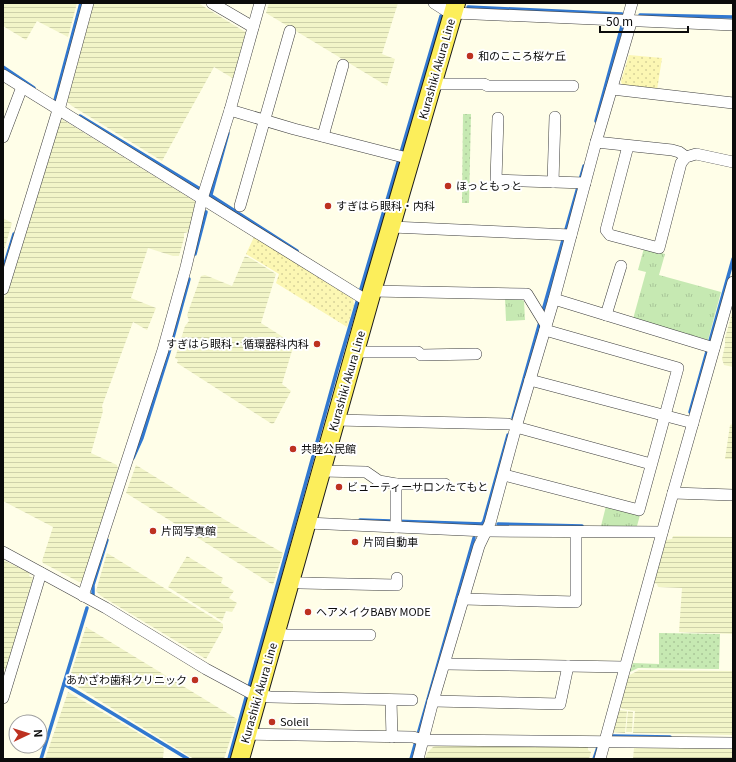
<svg xmlns="http://www.w3.org/2000/svg" width="736" height="762" font-family="Georgia,'Noto Sans JP',serif">
<defs>
<pattern id="farmland-rules" width="6" height="5" patternUnits="userSpaceOnUse"><rect width="6" height="5" fill="#f2f5c8"/><path d="M0 2.5h6" fill="none" stroke="#ced1aa"/></pattern>
<pattern id="grass-dots" width="8" height="8" patternUnits="userSpaceOnUse"><rect width="8" height="8" fill="#c6e9b2"/><path d="M2 2h.1M6 6h.1" fill="none" stroke="#a9c698" stroke-width="1.8" stroke-linecap="round"/></pattern>
<pattern id="sand-dots" width="8" height="8" patternUnits="userSpaceOnUse"><rect width="8" height="8" fill="#fcf7b3"/><path d="M2 2h.1M6 6h.1" fill="none" stroke="#d7d299" stroke-width="1.8" stroke-linecap="round"/></pattern>
<pattern id="park-tufts" width="24" height="20" patternUnits="userSpaceOnUse"><rect width="24" height="20" fill="#c6e9b2"/><path d="M3 7l-1-3M5 7V3M7 7l1-3M15 17l-1-3M17 17v-4M19 17l1-3" fill="none" stroke="#a9c698"/></pattern>
</defs>
<rect width="100%" height="100%" fill="#fffee8"/>
<g fill="url(#farmland-rules)">
<polygon points="3,3 77,3 68,37 37,21 26,40 3,26"/>
<polygon points="93,3 198,3 247,33 234,79 214,67 162,161 72,106 67,102"/>
<polygon points="269,3 398,3 382,54 395,59 387,86 266,13"/>
<polygon points="60,118 196,202 189,232 184,233 184,238 179,256 173,256 148,248 131,298 156,308 147,330 133,322 102,406 103,411 91,453 117,465 118,469 84,578 82,582 79,582 43,563 42,561 53,527 3,501 3,302"/>
<polygon points="3,218 12,223 3,254"/>
<polygon points="245,256 252,259 276,274 261,323 294,344 282,384 291,391 274,423 272,424 177,363 178,360 175,358 185,326 189,321 187,315 201,276 205,275 232,286"/>
<polygon points="733,310 733,367 724,365 722,359 725,345 725,338"/>
<polygon points="733,424 733,459 725,459 730,425"/>
<polygon points="136,465 222,518 283,553 273,585 126,493"/>
<polygon points="673,536 733,537 733,634 679,632 682,588 658,587 657,584 653,582 666,540 672,539"/>
<polygon points="107,553 223,624 223,629 206,659 101,596 96,591"/>
<polygon points="187,556 223,578 221,583 234,591 229,598 237,603 232,612 226,611 222,621 168,587"/>
<polygon points="3,560 30,573 29,576 33,578 6,670 3,668"/>
<polygon points="86,627 237,719 224,759 194,759 71,683 69,679"/>
<polygon points="639,670 733,671 733,735 633,733 635,711 622,709 619,705 628,676"/>
<polygon points="68,692 164,748 163,759 45,759"/>
<polygon points="618,710 627,711 625,733 612,732"/>
<polygon points="628,711 633,712 632,732 626,732"/>
<polygon points="438,745 588,747 588,750 591,752 589,759 425,759 427,753 433,747"/>
<polygon points="634,748 733,749 733,759 633,759"/>
</g>
<g fill="url(#grass-dots)">
<polygon points="463,114 471,114 469,203 462,203"/>
<polygon points="659,633 720,634 719,669 638,668 630,672 633,663 659,664"/>
</g>
<g fill="url(#sand-dots)">
<polygon points="629,55 662,58 657,90 622,85 621,81"/>
<polygon points="254,237 353,299 354,305 347,327 276,283 279,274 246,254"/>
</g>
<g fill="url(#park-tufts)">
<polygon points="644,248 665,254 659,275 721,292 708,340 633,319 646,272 638,270"/>
<polygon points="505,298 518,298 524,301 525,320 506,321"/>
<polygon points="606,506 640,515 637,526 601,526"/>
</g>
<g fill="none" stroke-linecap="round" stroke-linejoin="round">
<g stroke="#3178d0" stroke-width="3.5">
<polyline points="468,7 622,14"/>
<polyline points="640,15 733,17"/>
<polyline points="3,67 34,88"/>
<polyline points="54,104 81,3"/>
<polyline points="80,116 200,189"/>
<polyline points="596,121 622,26"/>
<polyline points="210,195 297,251"/>
<polyline points="210,198 228,133"/>
<polyline points="195,254 206,212"/>
<polyline points="3,270 14,234"/>
<polyline points="361,289 441,16"/>
<polyline points="542,314 584,166"/>
<polyline points="690,412 733,259"/>
<polyline points="513,418 540,322"/>
<polyline points="133,458 142,438 169,352 189,279"/>
<polyline points="360,520 483,524"/>
<polyline points="498,524 582,526"/>
<polyline points="481,526 484,521 508,435"/>
<polyline points="93,596 93,585 107,540"/>
<polyline points="64,684 188,759"/>
<polyline points="613,736 670,737"/>
<polyline points="41,759 87,608"/>
<polyline points="229,759 337,370 357,302"/>
<polyline points="411,759 474,538"/>
<polyline points="594,759 598,747"/>
</g>
<g stroke="#3e3e3e" stroke-width="12">
<g id="street">
<polyline points="212,3 253,27"/>
<polyline points="434,3 445,10 453,13 733,25"/>
<polyline points="3,75 369,302"/>
<polyline points="433,84 484,84 488,86 573,86"/>
<polyline points="612,89 733,103"/>
<polyline points="59,110 88,3"/>
<polyline points="230,110 294,129 411,159"/>
<polyline points="498,118 496,180 585,183"/>
<polyline points="323,136 343,65"/>
<polyline points="3,137 22,87"/>
<polyline points="596,142 672,150 679,152 686,157"/>
<polyline points="628,146 606,230 610,235 659,248 681,163 686,157 696,154 733,162"/>
<polyline points="553,182 555,117"/>
<polyline points="240,206 290,31"/>
<polyline points="392,227 571,235"/>
<polyline points="3,289 58,110"/>
<polyline points="372,291 527,294 546,325"/>
<polyline points="554,299 714,348"/>
<polyline points="606,315 621,266"/>
<polyline points="355,352 418,352 421,355 476,354"/>
<polyline points="530,380 693,423"/>
<polyline points="336,420 508,424"/>
<polyline points="516,427 651,464"/>
<polyline points="321,471 366,472 379,481 396,484"/>
<polyline points="504,475 639,510 678,368 545,330"/>
<polyline points="673,493 733,495"/>
<polyline points="307,523 486,531 662,532"/>
<polyline points="396,527 396,484 445,484"/>
<polyline points="3,552 106,608 206,669 258,697"/>
<polyline points="291,581 300,583 397,585 397,578"/>
<polyline points="83,596 163,350 186,267 202,199 230,110 260,3"/>
<polyline points="463,599 576,602 576,532"/>
<polyline points="276,633 286,635 370,635"/>
<polyline points="445,664 625,667"/>
<polyline points="258,695 270,697 412,700"/>
<polyline points="3,698 41,573"/>
<polyline points="391,700 392,737"/>
<polyline points="433,701 560,704 568,666"/>
<polyline points="247,734 413,737 423,740 733,743"/>
<polyline points="418,759 433,701 479,546 490,523 516,427 554,299 596,142 630,26 627,21 632,3"/>
<polyline points="600,759 673,493 733,282"/>
</g>
</g>
<g stroke="#1c1c1c" stroke-width="20">
<polyline id="primary" points="240,759 372,291 456,3"/>
</g>
<use href="#street" stroke="#fff" stroke-width="11"/>
<use href="#primary" stroke="#fcee5b" stroke-width="18"/>
</g>
<g fill="#bd3120" stroke="#fff" stroke-width="1.5">
<circle cx="470" cy="56" r="4"/>
<circle cx="448" cy="186" r="4"/>
<circle cx="328" cy="206" r="4"/>
<circle cx="317" cy="344" r="4"/>
<circle cx="293" cy="449" r="4"/>
<circle cx="339" cy="487" r="4"/>
<circle cx="153" cy="531" r="4"/>
<circle cx="355" cy="542" r="4"/>
<circle cx="308" cy="612" r="4"/>
<circle cx="195" cy="680" r="4"/>
<circle cx="272" cy="722" r="4"/>
</g>
<g text-anchor="middle" stroke-width="4" stroke-linejoin="round" paint-order="stroke">
<g font-size="11" fill="#0b0b0b" stroke="#fff" text-anchor="start">
<text x="478" y="60">和のこころ桜ケ丘</text>
<text x="456" y="190">ほっともっと</text>
<text x="336" y="210">すぎはら眼科・内科</text>
<text x="309" y="348" text-anchor="end">すぎはら眼科・循環器科内科</text>
<text x="301" y="453">共睦公民館</text>
<text x="347" y="491">ビューティーサロンたてもと</text>
<text x="161" y="535">片岡写真館</text>
<text x="363" y="546">片岡自動車</text>
<text x="316" y="616">ヘアメイクBABY MODE</text>
<text x="187" y="684" text-anchor="end">あかざわ歯科クリニック</text>
<text x="280" y="726">Soleil</text>
</g>
<g font-size="11" fill="#0b0b0b" stroke="#fff">
<text transform="translate(437 69) rotate(-74)" y="4">Kurashiki Akura Line</text>
<text transform="translate(347 381) rotate(-74)" y="4">Kurashiki Akura Line</text>
<text transform="translate(259 693) rotate(-74)" y="4">Kurashiki Akura Line</text>
</g>
</g>
<rect width="736" height="762" fill="none" stroke="#0b0b0b" stroke-width="8"/>
<g transform="translate(28 734) rotate(86)"><circle r="19" fill="#ffffff" stroke="#9d9d9d"/>
<path d="M0-3L7 15L0 10L-7 15Z" fill="#bd3120"/>
<text y="-6" font-size="11" font-weight="bold" text-anchor="middle" fill="#0b0b0b">N</text>
</g>
<path d="M600 26v6h88v-6" fill="none" stroke="#0b0b0b" stroke-width="2"/>
<text x="606" y="26" font-size="12" fill="#0b0b0b" stroke="#ffffff" stroke-width="3" paint-order="stroke">50 m</text>
</svg>
